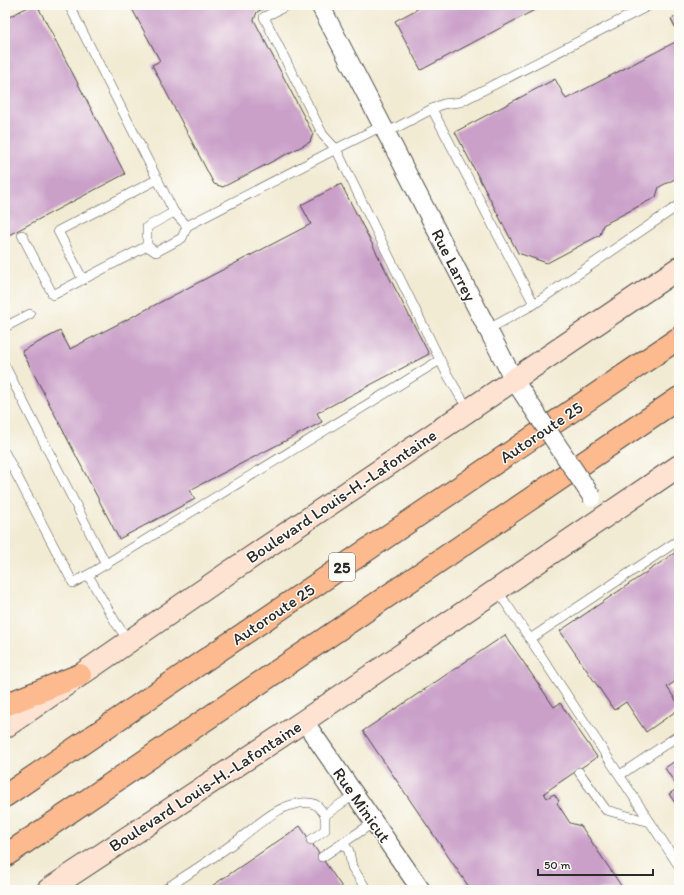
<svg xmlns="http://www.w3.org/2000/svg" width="684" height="895" font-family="Itim,sans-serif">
<rect width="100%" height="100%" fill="#fdfcf7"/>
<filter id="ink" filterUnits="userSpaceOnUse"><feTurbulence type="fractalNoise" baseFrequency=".025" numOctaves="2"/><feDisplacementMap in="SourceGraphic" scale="8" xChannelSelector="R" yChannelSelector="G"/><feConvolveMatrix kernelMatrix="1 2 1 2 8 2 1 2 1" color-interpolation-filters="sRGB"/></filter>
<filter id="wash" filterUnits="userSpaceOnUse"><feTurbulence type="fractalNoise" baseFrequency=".012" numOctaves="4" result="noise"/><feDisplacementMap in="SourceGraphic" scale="16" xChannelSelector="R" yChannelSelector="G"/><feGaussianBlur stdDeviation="0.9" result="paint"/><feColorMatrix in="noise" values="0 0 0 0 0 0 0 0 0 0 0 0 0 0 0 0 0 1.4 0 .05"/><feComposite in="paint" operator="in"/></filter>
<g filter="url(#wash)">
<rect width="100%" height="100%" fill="#f2ebd4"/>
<g id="blocks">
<g fill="#caa0c9">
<polygon points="32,5 37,5 125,174 5,237 5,19"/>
<polygon points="130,5 270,5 257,12 254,20 313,134 310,142 223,187 214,184 152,65 160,61"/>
<polygon points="425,5 544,5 421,70 395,21"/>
<polygon points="679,15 679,35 671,19"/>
<polygon points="679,40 679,177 659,187 656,197 603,225 600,235 547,263 518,253 455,132 555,79 566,99"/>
<polygon points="341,184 429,354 317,413 322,422 190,490 195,499 119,539 22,351 60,331 70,349 311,224 301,205"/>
<polygon points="679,550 679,679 667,687 679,705 679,709 646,732 626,702 614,710 560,631"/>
<polygon points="505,635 554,707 560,703 597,757 544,793 547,798 554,794 559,801 557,803 570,823 581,826 624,890 471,890 363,731"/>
<polygon points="679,758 679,809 669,794 678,788 665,768"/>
<polygon points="300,826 344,890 206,890"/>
</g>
</g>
</g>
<g filter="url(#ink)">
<use href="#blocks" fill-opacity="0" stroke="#494844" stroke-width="1"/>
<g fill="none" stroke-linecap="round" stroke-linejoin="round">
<g stroke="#494844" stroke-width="10">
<g id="lane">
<polyline points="69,5 174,212"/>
<polyline points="432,109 443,104 460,102 650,5"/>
<polyline points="382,126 336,149 447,374 469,411"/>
<polyline points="386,133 432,109 534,304 487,330"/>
<polyline points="22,235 53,295 147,246 156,252 182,238 187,226 336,149 323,135 264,17 288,5"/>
<polyline points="147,246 147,227 174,212 187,226"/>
<polyline points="83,280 58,231 158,179"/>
<polyline points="534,304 679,205"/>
<polyline points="5,327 30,314"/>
<polyline points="5,366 106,564"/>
<polyline points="5,453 73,583 88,575"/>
<polyline points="497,590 530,639 679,540"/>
<polyline points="530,639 679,866"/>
<polyline points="129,641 116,623 88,575 440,360"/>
<polyline points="579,772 606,810 650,822"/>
<polyline points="620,775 679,735"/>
<polyline points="311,840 325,830 325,815"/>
<polyline points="322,857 343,843"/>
<path d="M164 890C188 874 212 859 235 842 255 828 281 800 309 803 317 803 320 809 325 815L355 794"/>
<polyline points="367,890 352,867 349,851 343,843 374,822"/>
</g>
</g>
<g stroke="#494844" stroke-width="20">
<g id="street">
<polyline points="320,5 514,380 528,401"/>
<polyline points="304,721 421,890"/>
</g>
</g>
<g stroke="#494844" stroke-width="24">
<g id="secondary">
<polyline points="5,727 228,573 679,268"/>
<polyline points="48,890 304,721 679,466"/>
</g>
</g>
<g stroke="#494844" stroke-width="24">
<polyline id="primary" points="5,705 80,675"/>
</g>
<g stroke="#494844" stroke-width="24">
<g id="highway">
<polyline points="5,796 679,338"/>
<polyline points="5,856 679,398"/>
</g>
</g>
<use href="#lane" stroke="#fff" stroke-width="9"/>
<use href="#street" stroke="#fff" stroke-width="18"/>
<use href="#secondary" stroke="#fee3d2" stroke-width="22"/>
<use href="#primary" stroke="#fcba8e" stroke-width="22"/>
<use href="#highway" stroke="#fcba8e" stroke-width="22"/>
<g stroke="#494844" stroke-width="20" stroke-linecap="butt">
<polyline id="street-bridge" points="528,401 592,497"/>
</g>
<use href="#street-bridge" stroke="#fff" stroke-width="18"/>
</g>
</g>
<g text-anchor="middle" stroke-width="3" stroke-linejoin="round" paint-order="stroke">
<rect fill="#fdfcf7" stroke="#6a6a68" stroke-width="1" x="329" y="553" width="26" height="28" rx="3"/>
<g font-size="16" font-weight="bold" fill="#2b2b2b">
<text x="342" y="573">25</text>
</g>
<g font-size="17" fill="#2b2b2b" stroke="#fdfcf7">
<text transform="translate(454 265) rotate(63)" y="6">Rue Larrey</text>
<text transform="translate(541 432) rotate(-34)" y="6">Autoroute 25</text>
<text transform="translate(341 496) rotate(-34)" y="6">Boulevard Louis-H.-Lafontaine</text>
<text transform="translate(273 614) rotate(-34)" y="6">Autoroute 25</text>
<text transform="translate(205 786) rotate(-33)" y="6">Boulevard Louis-H.-Lafontaine</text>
<text transform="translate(362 805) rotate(55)" y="6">Rue Minicut</text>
</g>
</g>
<rect width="684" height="895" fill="none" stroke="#fdfcf7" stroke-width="20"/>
<path d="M538 869v6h115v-6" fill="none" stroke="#2b2b2b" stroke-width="2"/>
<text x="544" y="869" font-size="12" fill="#2b2b2b" stroke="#fdfcf7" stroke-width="3" paint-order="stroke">50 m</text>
</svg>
